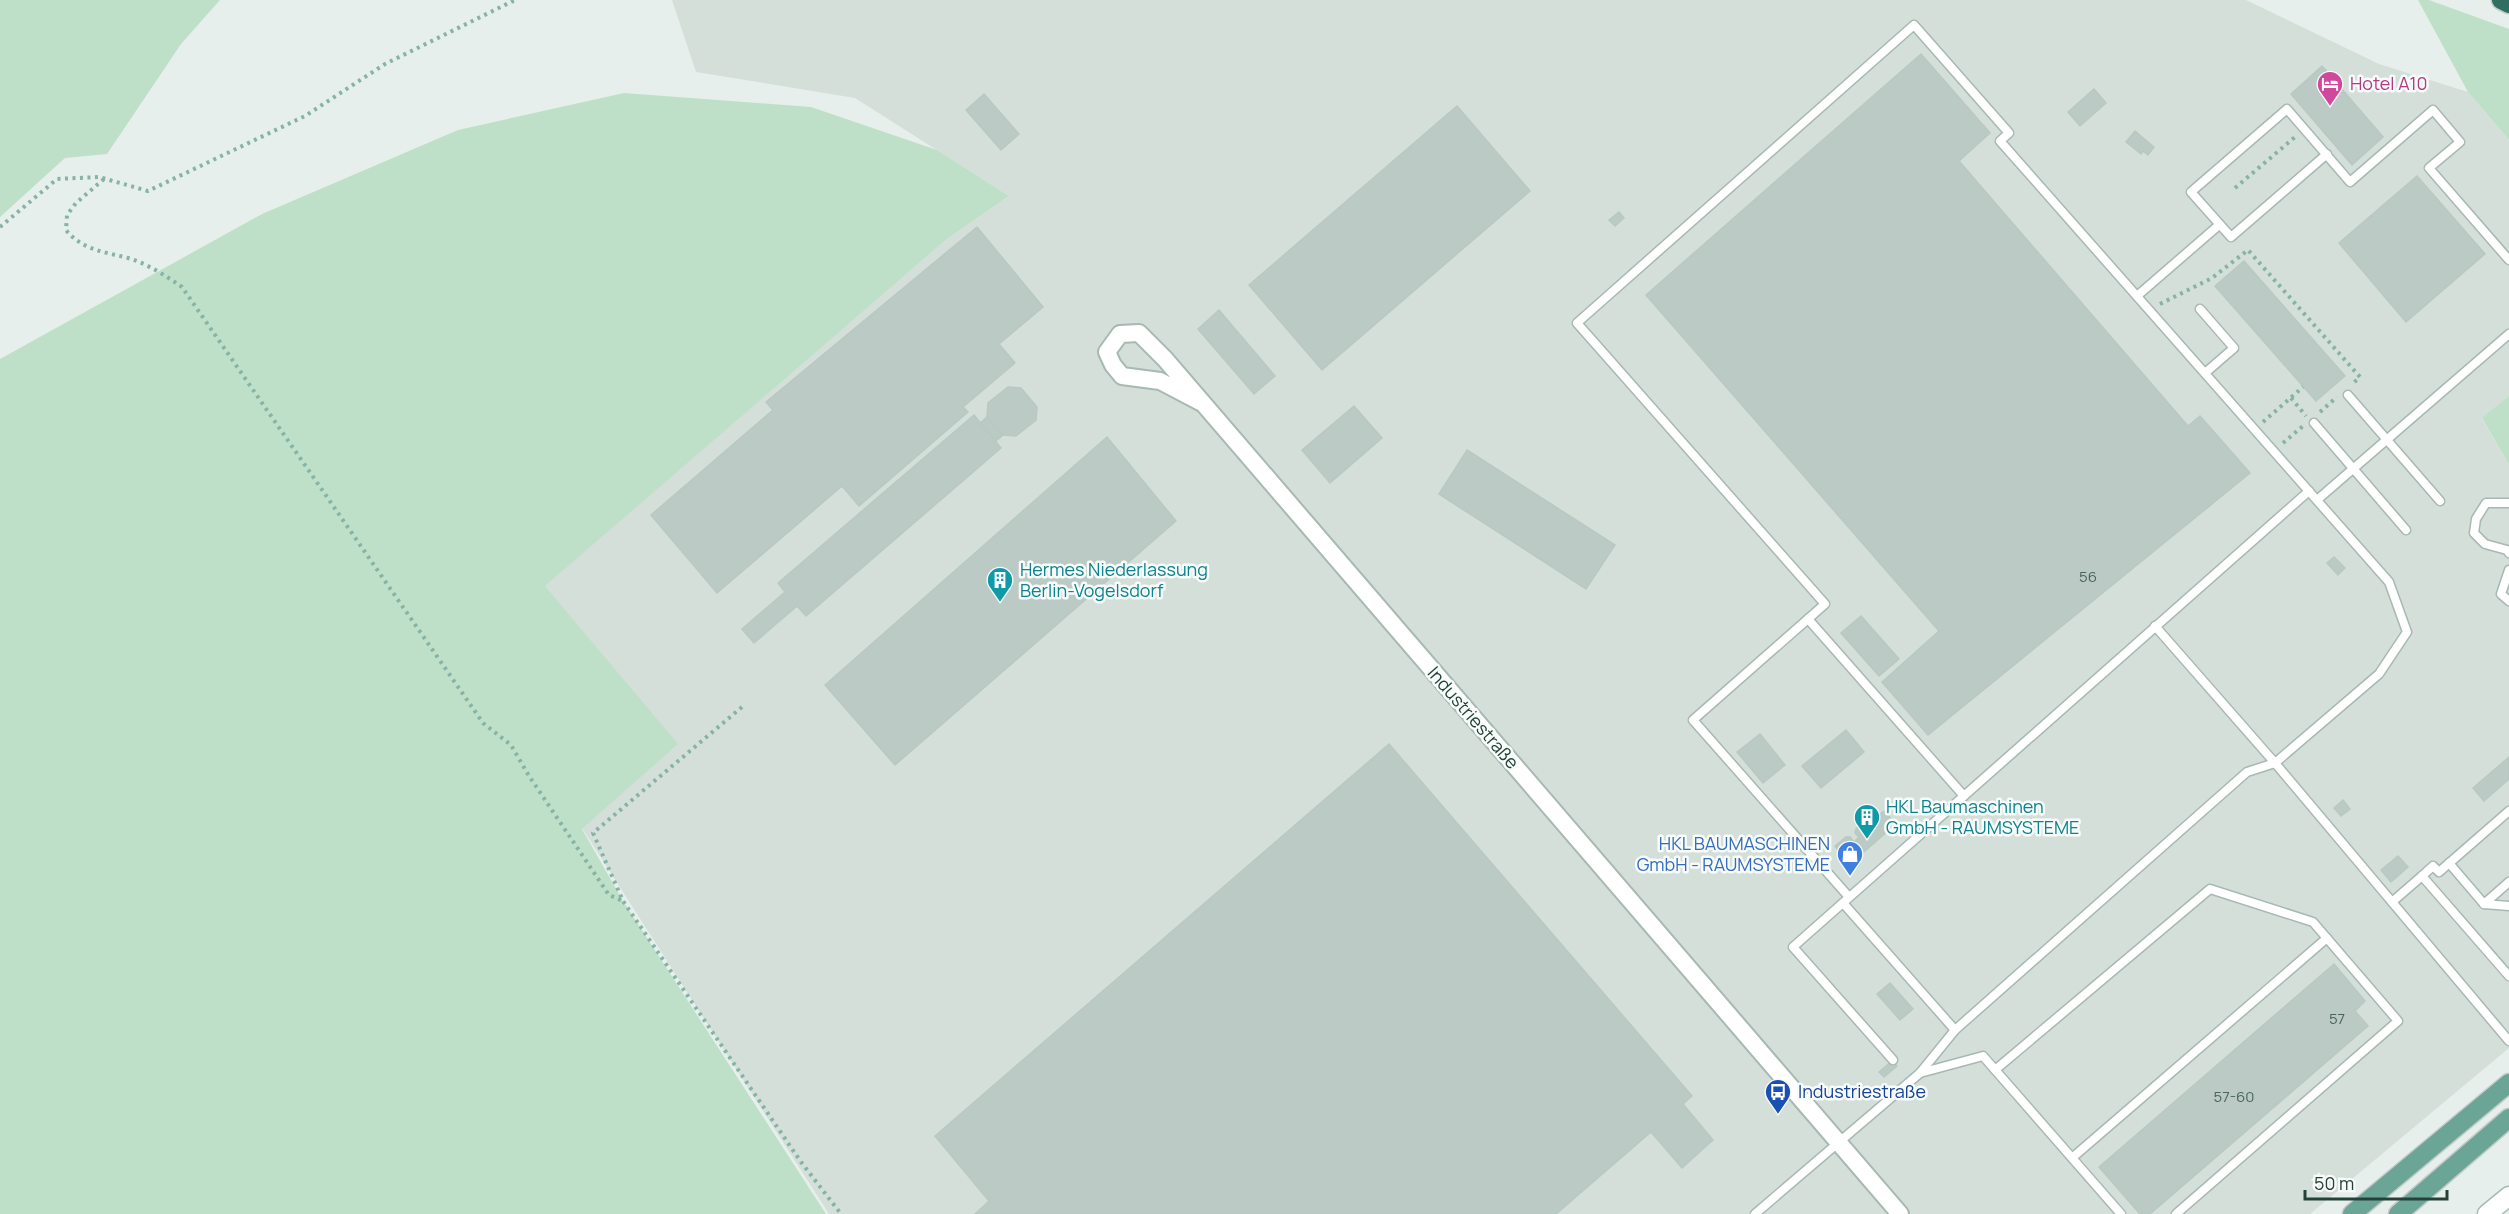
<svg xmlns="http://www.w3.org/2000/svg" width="2509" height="1214" font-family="Manrope,sans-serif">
<rect width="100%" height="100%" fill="#e6efeb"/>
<polygon fill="#d4dfda" points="672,0 2246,0 2379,64 2468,92 2509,140 2509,396 2482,419 2509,465 2509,1048 2310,1214 829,1214 582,828 544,586 947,239 1009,196 855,98 696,72"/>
<g fill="#bfe0c8">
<polygon points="0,0 220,0 181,44 107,154 65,158 0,217"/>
<polygon points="2418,0 2429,0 2509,29 2509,140 2468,92"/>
<polygon points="624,93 811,107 937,150 1009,196 947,239 545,586 678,744 582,829 623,901 826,1214 0,1214 0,359 262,214 458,130"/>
<polygon points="2509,396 2509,465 2482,418"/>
</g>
<g fill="#bbcac4" stroke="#b8c9c2" stroke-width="1.5">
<polygon points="1921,54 1990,133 1959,161 2188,426 2200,416 2250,473 1928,735 1882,682 1939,631 1646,295"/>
<polygon points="2322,66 2383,137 2352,165 2291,94"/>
<polygon points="2094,89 2106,103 2080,126 2068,112"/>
<polygon points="984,94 1019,134 1001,150 966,110"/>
<polygon points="1457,106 1530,191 1322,370 1249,285"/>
<polygon points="2135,131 2154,147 2148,155 2143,151 2141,154 2126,142"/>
<polygon points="2417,176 2485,254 2406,322 2339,243"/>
<polygon points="1619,212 1624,218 1615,226 1609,220"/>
<polygon points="977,227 1043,307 999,344 1015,363 963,407 968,412 859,506 842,486 717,593 651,515 773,410 766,402"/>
<polygon points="2244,261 2345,376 2316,401 2215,286"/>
<polygon points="1219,310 1275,376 1254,394 1198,329"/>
<polygon points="1008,387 1021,388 1037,407 1036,420 1016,436 1003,435 987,417 988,403"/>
<polygon points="1354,406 1382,438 1330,483 1302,450"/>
<polygon points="974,415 1001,448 806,616 797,606 754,643 742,629 785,592 778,583"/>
<polygon points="987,417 1003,435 996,441 980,423"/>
<polygon points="1107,437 1176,521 895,765 825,685"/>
<polygon points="1467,450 1615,545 1586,589 1439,494"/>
<polygon points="2334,557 2345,568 2338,575 2327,563"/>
<polygon points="1861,616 1899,659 1879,676 1841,633"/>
<polygon points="1846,730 1864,752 1821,788 1802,766"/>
<polygon points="1760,734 1785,765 1763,783 1737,752"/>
<polygon points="1389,744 1692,1096 1683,1104 1713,1140 1682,1168 1651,1132 1556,1214 975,1214 989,1201 935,1136"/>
<polygon points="2509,757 2509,779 2484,801 2473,788"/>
<polygon points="2343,800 2350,809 2341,816 2334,808"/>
<polygon points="1884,811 1896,824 1850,864 1835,846 1846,837 1850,837 1854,842 1859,837 1855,833 1856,829 1864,822 1867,826"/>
<polygon points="2398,856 2408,867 2391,882 2381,870"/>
<polygon points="2334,964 2365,1001 2355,1011 2368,1026 2150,1214 2140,1214 2099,1167"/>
<polygon points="1890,983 1913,1009 1900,1020 1877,994"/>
<polygon points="1892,1061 1897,1066 1884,1077 1879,1072"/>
</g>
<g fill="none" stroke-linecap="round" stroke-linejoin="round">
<g stroke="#a8b8b2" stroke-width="11">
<g id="lane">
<polyline points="2327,154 2231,237 2191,192 2287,109 2350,182 2433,110 2460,142 2429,168 2509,260"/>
<polyline points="2137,296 2219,225"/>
<polyline points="2200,309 2234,348 2205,373"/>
<polyline points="2348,395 2440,501"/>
<polyline points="2314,423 2406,530"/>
<polyline points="2317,500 2509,334"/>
<polyline points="2509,503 2486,503 2476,519 2474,533 2485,544 2507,550 2509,553"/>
<polyline points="2509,570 2501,594 2509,601"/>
<polyline points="1808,619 1964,796"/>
<polyline points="2509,811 2439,872 2433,866 2422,876 2509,976"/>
<polyline points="2449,863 2484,904 2509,882"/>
<polyline points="1849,897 1693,720 1825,604 1577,323 1914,25 2009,133 2000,141 2389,582 2407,632 2379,674 2275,763 2155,626"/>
<polyline points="2392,902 2422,876"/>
<polyline points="1843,903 1955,1030"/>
<polyline points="2484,904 2509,906"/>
<polyline points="1893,1060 1793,947 2309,491"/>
<polyline points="1995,1070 2210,889 2313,922 2398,1021 2176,1214"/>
<polyline points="1920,1073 1983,1056 2121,1214"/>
<polyline points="2072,1158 2327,938"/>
<polyline points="1755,1214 1920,1073 1955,1030 2247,772 2275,763 2509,1041"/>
</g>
</g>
<g stroke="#a8b8b2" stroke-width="20">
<polyline id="street" points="1200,402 1160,381 1122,376 1113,365 1107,352 1120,334 1139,333 1165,359 1900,1214"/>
</g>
<g stroke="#a4bbb3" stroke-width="21">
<polyline id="secondary" points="2487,1214 2509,1196"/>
</g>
<g stroke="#c2cac8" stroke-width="21">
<g id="primary">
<polyline points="2352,1214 2509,1083"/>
<polyline points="2398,1214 2509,1118"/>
</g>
</g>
<g stroke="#c2cac8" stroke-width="21">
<polyline id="highway" points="2501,0 2509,4"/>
</g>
<g stroke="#86b3a5" stroke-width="4" stroke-dasharray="3 4.5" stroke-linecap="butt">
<path d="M104 179 76 203 67 215 66 230C82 250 105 252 128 258 148 264 166 276 182 287L483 723 511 745 529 776 609 895 623 901"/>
<polyline points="2235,188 2295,137"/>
<polyline points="0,227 57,179 99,177 148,191 305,116 385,64 515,0"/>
<polyline points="2160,304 2212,278 2248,250 2360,377 2352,384"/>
<polyline points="2291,398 2306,416"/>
<polyline points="2320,412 2337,397"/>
<polyline points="2263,422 2303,387"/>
<polyline points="2283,443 2303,426"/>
<polyline points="742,707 593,833 623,901 801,1162 841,1214"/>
</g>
<use href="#lane" stroke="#fff" stroke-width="8"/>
<use href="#street" stroke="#fff" stroke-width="16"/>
<use href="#secondary" stroke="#fff" stroke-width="18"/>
<use href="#primary" stroke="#6aa596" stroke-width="18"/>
<use href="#highway" stroke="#2f6f62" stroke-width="18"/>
</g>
<defs>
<g id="hotel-pin" transform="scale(1.35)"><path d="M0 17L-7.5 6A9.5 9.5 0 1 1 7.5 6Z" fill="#d1479c" stroke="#f7fbf9"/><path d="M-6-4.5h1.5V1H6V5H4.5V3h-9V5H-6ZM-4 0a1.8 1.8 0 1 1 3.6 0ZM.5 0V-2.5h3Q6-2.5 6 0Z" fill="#fff"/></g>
<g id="building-pin" transform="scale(1.35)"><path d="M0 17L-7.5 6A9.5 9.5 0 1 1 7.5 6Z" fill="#0f9aa8" stroke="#f7fbf9"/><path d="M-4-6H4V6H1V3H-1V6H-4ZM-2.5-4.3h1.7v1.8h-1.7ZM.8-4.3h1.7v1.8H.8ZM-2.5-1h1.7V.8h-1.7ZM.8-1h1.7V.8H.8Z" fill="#fff"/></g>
<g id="shop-pin" transform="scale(1.35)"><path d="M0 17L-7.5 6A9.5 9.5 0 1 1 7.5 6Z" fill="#3f7fe0" stroke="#f7fbf9"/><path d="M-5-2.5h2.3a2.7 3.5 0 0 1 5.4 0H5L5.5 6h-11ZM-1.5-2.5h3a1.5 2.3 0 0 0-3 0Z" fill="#fff"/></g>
<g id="bus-pin" transform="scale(1.35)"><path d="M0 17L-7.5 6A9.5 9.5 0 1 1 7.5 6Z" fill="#1a4fb4" stroke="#f7fbf9"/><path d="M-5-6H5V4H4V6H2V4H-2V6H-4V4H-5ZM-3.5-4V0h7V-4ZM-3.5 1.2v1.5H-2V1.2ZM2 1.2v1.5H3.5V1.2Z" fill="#fff"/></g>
</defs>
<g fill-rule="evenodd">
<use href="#hotel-pin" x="2330" y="84"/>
<use href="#building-pin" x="1000" y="580"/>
<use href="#building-pin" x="1867" y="817"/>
<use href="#shop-pin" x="1850" y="854"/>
<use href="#bus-pin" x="1778" y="1092"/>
</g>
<g text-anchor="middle" stroke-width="5" stroke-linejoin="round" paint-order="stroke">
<g font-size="15" fill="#4a645c">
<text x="2088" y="582">56</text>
<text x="2337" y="1024">57</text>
<text x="2234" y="1102">57-60</text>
</g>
<g font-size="18" fill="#b23c85" stroke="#f7fbf9" text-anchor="start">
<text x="2350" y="90">Hotel A10</text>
</g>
<g font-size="18" fill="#0d838f" stroke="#f7fbf9" text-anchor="start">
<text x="1020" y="576">Hermes Niederlassung<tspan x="1020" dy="21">Berlin-Vogelsdorf</tspan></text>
<text x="1886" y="813">HKL Baumaschinen<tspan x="1886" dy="21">GmbH - RAUMSYSTEME</tspan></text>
</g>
<g font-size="18" fill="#24423a" stroke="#f7fbf9">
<text transform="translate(1473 718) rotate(49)" y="6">Industriestraße</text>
</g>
<g font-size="18" fill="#366cbe" stroke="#f7fbf9" text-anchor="end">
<text x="1830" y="850">HKL BAUMASCHINEN<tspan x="1830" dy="21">GmbH - RAUMSYSTEME</tspan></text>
</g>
<g font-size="18" fill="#164399" stroke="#f7fbf9" text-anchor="start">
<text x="1798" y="1098">Industriestraße</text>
</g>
</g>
<path d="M2305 1190v9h142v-9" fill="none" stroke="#24423a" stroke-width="3"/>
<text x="2314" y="1190" font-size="18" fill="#24423a" stroke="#f7fbf9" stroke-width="4.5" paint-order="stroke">50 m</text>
</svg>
